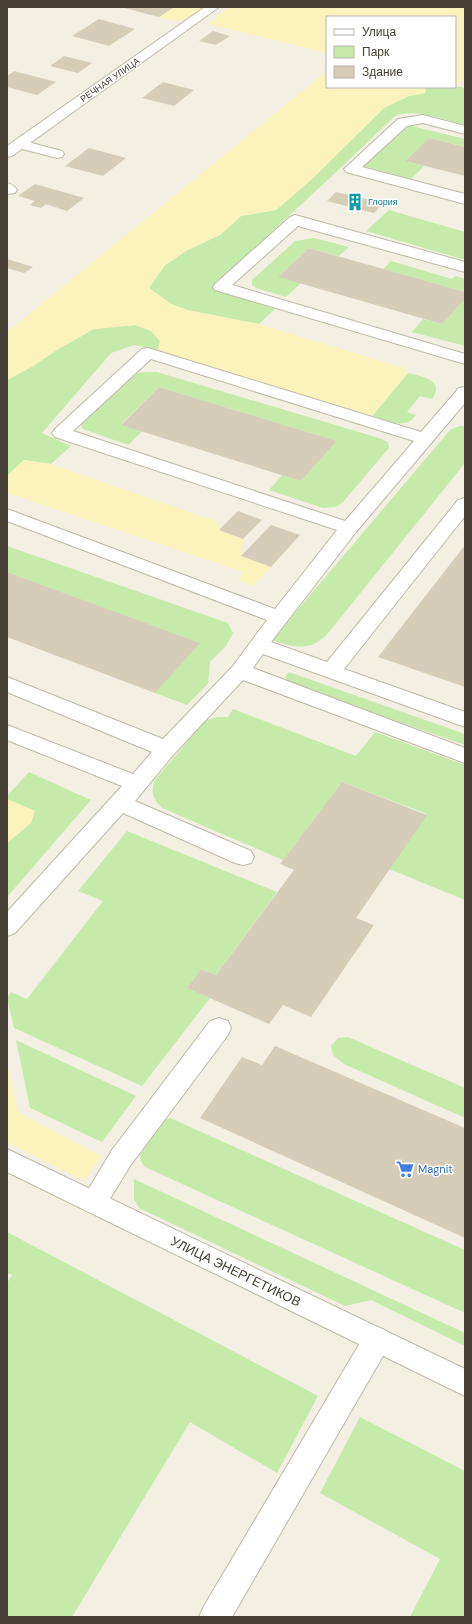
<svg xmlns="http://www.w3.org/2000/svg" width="472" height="1624" font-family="'DM Sans',sans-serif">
<rect width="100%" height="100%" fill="#f3f0e3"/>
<g fill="#c6eaa9">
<path d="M455 86 465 88V125C444 120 416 108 395 116L332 176 214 285 215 289 275 309 259 324 187 310 171 304 149 288 165 265 188 250 220 235 241 216 276 210 312 179 384 108 409 96 425 93 426 87H455Z"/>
<polygon points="404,124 465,139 465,147 429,138 405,161 424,166 411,179 360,165"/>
<polygon points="389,210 465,232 465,260 366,231"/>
<polygon points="314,238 349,247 339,256 309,248 279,276 301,283 286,297 256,288 252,285 252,280 295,241"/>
<polygon points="391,261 452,279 455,276 465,279 465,292 383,269"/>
<polygon points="465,299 465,346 412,332 423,319 442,324"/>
<polygon points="135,325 151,331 160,341 158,350 134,345 111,353 42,433 71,446 51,464 24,460 7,476 7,380 33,366 60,348 94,329"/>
<polygon points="145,372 157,372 379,438 388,442 389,448 343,502 336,507 323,508 269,490 282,475 301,481 337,441 159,387 121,424 142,431 128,445 83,429 80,424 133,374"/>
<path d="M408 373C421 376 446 380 432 399L420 396 407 412 416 415C406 431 386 420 372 416Z"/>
<path d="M459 426H465V463L329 632C312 652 295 648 272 640L450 430Z"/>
<polygon points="7,546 228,623 233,633 226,646 210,662 208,684 187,705 155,693 199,643 7,572"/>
<polygon points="289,672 465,734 465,745 288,683 285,677"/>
<path d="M233 709 356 756 375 732 465 765V900L389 869 427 814 342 782 283 860 162 808C153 798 151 795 154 781L205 721 217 717H228Z"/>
<polygon points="29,772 91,800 7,897 7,843 31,823 35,811 7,799 7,796"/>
<polygon points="127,831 277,892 216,975 201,969 187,988 210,998 142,1086 14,1028 7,998 11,992 27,999 103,901 78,891"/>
<polygon points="348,1037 465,1088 465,1118 344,1064 333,1055 331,1046 338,1038"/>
<polygon points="16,1040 136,1096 102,1142 30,1108"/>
<polygon points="170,1118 465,1250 465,1313 145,1167 141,1161 140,1155 161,1121"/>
<polygon points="134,1179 465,1333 465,1346 371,1300 345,1306 139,1208 134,1199"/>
<polygon points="7,1232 318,1396 277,1473 190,1422 72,1617 7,1617 7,1283 12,1275 7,1273"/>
<polygon points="360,1417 465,1471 465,1617 410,1617 440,1559 320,1493"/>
</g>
<g fill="#faf4bc">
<path d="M173 7H206C189 19 180 25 159 17Z"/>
<polygon points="230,7 465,7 465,77 455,86 455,17 327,17 327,53 208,24"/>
<polygon points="327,71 327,87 426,87 425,93 409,96 384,108 312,179 276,210 241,216 220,235 188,250 165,265 149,288 171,304 187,310 259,324 404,368 408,373 372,416 158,350 160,341 151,331 135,325 94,329 60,348 33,366 7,380 7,332"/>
<polygon points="24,460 51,464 218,522 219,530 243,539 241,556 271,567 252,586 238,580 243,572 7,493 7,476"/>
<polygon points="7,799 35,811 31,823 7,843"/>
<polygon points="7,1064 18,1112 101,1156 85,1181 7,1142"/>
</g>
<g fill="#d5cdb8">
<polygon points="120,7 174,7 159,17"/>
<polygon points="99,19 135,29 109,46 72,36"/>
<polygon points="213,31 230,36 216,45 199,41"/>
<polygon points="64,56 92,63 78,73 50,66"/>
<polygon points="14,71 56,82 37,95 7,87 7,76"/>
<polygon points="163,82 194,90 174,106 142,98"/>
<polygon points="429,138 465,147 465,176 405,161"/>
<polygon points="89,148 126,158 103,176 65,166"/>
<polygon points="35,184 84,198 67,211 46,204 41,208 30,205 35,201 18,196"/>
<polygon points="336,192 383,203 374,213 327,201"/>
<polygon points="309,248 465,292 465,299 442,324 278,277"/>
<polygon points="7,259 33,267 24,273 7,268"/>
<polygon points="159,387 337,441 301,481 121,425"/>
<polygon points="238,511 262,520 243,539 219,530"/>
<polygon points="271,525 300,535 271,567 241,556"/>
<polygon points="465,545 465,687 378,657"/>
<polygon points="7,572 200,643 155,693 7,637"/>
<polygon points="342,782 427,815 356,918 374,925 311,1017 283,1005 269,1024 187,988 201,969 216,975 294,870 280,864"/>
<polygon points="275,1046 465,1128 465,1238 200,1118 242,1057 262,1065"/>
</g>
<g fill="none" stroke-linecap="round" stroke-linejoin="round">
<g stroke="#bfb9a6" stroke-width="2">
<g id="lane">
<polygon points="423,115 465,126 465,134 423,123 407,126 362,167 465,194 465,204 346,172 344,169 398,119"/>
<polygon points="20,140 62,151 64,154 62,157 57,158 15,147 13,144 15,141"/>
<path d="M7 183C12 184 14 186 17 190L15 193 7 194Z"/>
<polygon points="295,215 465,262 465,272 298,226 232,285 465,354 465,364 215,290 213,287 215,284 290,217"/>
<path d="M148 348 421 432 459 388 465 387V403L356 532 271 642 327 662 458 500 465 498V516L344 669 465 712V727L263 654 253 668 465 748V763L243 680 174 754 135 801 251 851 254 857 251 863 243 865 235 863 123 813 15 933 7 936V912L122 786 7 740V725L133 774 152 752 7 692V677L163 739 233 666 267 620 7 521V509L275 609 337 530 55 437 52 433 55 429 142 349ZM151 359 414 441 345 521 73 431Z"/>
<polygon points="219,1018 228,1021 231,1028 228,1035 130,1166 103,1210 94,1213 85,1210 81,1202 112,1150 210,1021"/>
<polygon points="377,1327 387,1331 391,1340 387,1349 232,1617 199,1617 204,1606 367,1331"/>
</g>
</g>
<g stroke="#bfb9a6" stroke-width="2">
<g id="street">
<polygon points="205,7 219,7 12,156 7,157 7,146"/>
<polygon points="7,1149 465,1369 465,1396 7,1172"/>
</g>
</g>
<use href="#lane" fill="#fff" fill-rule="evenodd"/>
<use href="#street" fill="#fff" fill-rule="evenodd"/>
</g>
<defs>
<g id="building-bare" transform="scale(1.38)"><path d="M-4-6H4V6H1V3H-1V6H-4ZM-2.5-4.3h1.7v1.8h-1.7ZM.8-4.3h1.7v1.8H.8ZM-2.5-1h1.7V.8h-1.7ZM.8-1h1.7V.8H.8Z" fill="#0f9aa8" stroke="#fff" stroke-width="2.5" paint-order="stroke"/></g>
<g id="supermarket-bare" transform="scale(1.38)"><path d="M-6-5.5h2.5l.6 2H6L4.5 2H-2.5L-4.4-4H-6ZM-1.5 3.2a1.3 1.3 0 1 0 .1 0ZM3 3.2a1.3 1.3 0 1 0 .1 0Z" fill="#3f7fe0" stroke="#fff" stroke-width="2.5" paint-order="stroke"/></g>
</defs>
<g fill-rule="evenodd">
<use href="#building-bare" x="355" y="202"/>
<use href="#supermarket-bare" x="405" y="1169"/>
</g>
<g text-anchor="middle" stroke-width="3" stroke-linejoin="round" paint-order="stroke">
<g font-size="9" fill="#454033" stroke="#fff">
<text transform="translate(110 80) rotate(-35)" y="3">РЕЧНАЯ УЛИЦА</text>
</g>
<g font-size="9" fill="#0d838f" stroke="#fff" text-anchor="start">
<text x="368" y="205">Глория</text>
</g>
<g font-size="11" fill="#366cbe" stroke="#fff" text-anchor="start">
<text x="418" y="1173">Magnit</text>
</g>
<g font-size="13" fill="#454033" stroke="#fff">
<text transform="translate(236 1271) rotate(26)" y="5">УЛИЦА ЭНЕРГЕТИКОВ</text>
</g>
</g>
<rect width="472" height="1624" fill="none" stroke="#454033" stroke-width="16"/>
<rect x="326" y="16" width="130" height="72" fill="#ffffff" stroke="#b5b3ad"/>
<rect x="334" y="29" width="20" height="6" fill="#ffffff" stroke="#b5b3ad"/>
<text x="362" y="36" font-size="12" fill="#454033">Улица</text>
<rect x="334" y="46" width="20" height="12" fill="#c6eaa9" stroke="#b5b3ad"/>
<text x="362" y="56" font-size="12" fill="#454033">Парк</text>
<rect x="334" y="66" width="20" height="12" fill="#d5cdb8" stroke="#b5b3ad"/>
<text x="362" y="76" font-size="12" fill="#454033">Здание</text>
</svg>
